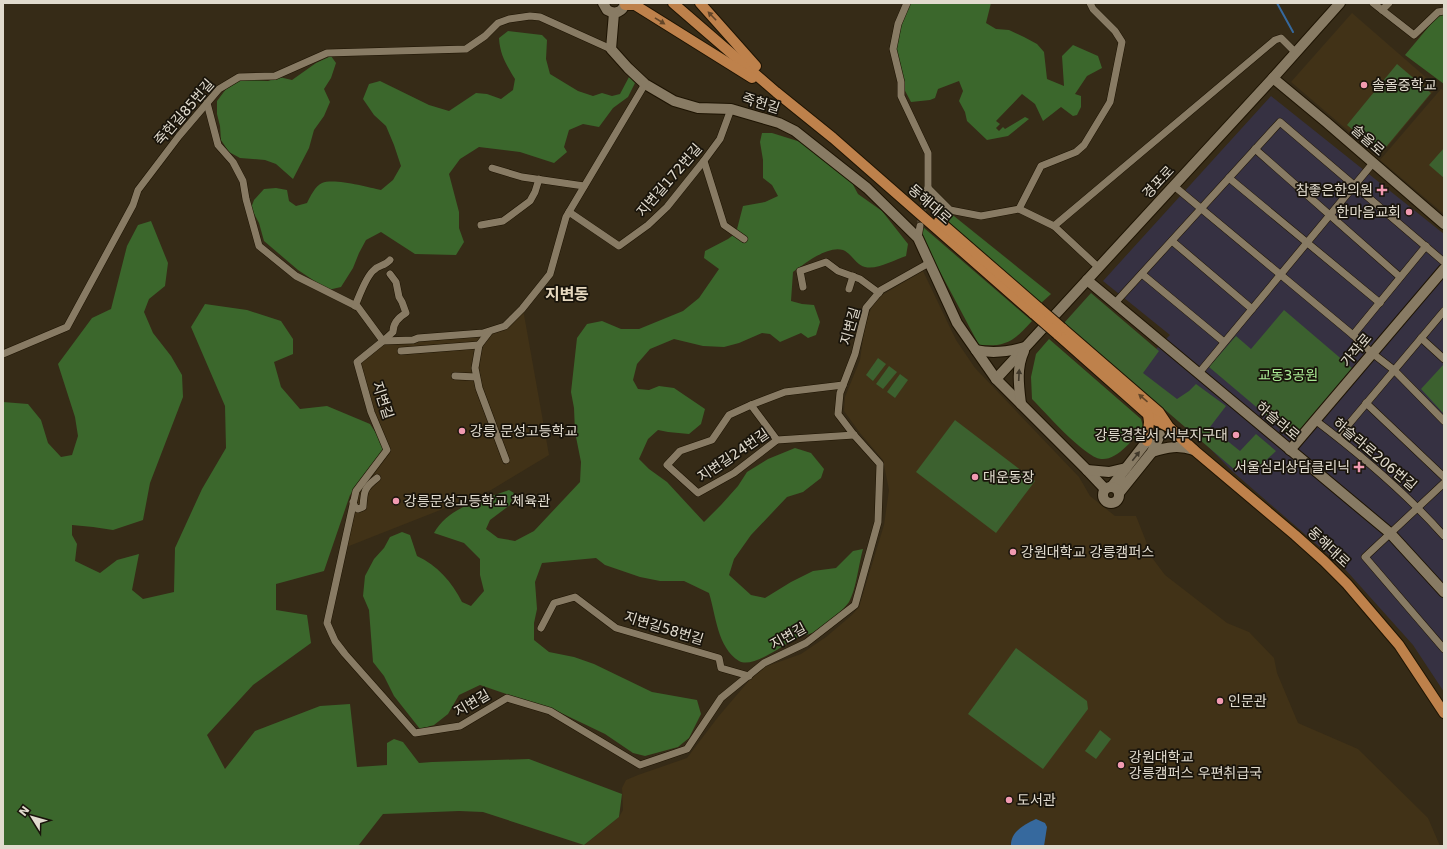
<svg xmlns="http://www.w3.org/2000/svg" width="1447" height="849" font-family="'DejaVu Sans','Noto Sans KR',sans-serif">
<rect width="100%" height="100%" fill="#362b17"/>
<polygon fill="#363142" points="1271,96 1444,234 1444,692 1413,645 1344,568 1232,471 1134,371 1170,335 1103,281"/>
<g fill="#413217">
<polygon points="1352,13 1437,87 1379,157 1291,82"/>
<polygon points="1441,89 1444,91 1444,214 1380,160"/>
<polygon points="923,271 956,340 975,368 1079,477 1090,496 1115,516 1136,516 1153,559 1165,575 1227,623 1249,632 1274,658 1277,673 1298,723 1358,749 1428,818 1440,846 583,846 619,817 623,810 622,788 626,780 638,775 687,758 718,717 759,669 801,654 826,637 852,615 859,607 884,525 889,490 883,460 860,433 844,411 845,397 860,360 865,325 872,306 882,295"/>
<polygon points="523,309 549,455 491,490 349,546 345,543 356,491 387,450 357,362 383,341 484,333 505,326"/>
</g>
<g fill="#3c612f">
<polygon points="1397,64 1431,93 1381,153 1347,125"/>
<polygon points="1444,148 1444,178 1429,165"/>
<polygon points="1091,293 1159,351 1143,373 1177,399 1189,391 1196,384 1226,406 1210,427 1240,451 1256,434 1276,451 1260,466 1235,470 1064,323"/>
<polygon points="1284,310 1352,368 1293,438 1209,367 1236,336 1251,349"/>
<polygon points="878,358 886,364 873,381 866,375"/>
<polygon points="1444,364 1444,414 1421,389"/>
<polygon points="889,366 897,372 883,389 876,384"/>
<polygon points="900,374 908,380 895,398 887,392"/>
<polygon points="955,420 1035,481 996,533 916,472"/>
<polygon points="1016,648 1087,701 1088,709 1043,769 968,714"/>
<polygon points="1100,730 1111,739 1096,759 1085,751"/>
</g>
<g fill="#3b672c">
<polygon points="909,3 991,3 986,23 996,29 1009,30 1024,37 1037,44 1044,52 1047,79 1064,86 1062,56 1073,45 1098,56 1102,68 1087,76 1075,94 1081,96 1081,107 1077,115 1073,116 1061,107 1043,121 1035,104 1022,94 996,121 1000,124 996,128 999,131 1003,127 1005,129 1025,117 1029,119 1008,136 987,140 967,121 965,112 959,101 963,91 959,81 938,89 935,98 930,100 911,102 903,87 895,48 899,24"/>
<polygon points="1444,14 1444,84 1405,55 1436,18"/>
<path d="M508 31 542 35 547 40 546 59 550 74 578 91 593 96 602 93 612 96 620 94 629 77 635 83 628 97 613 108 599 127 583 124 569 130 564 147 567 152 554 163 520 152 479 147 460 159 449 174 459 212V228L464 242 456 255 415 254 381 232 366 240 359 253 353 268 341 287 328 290 298 270 264 241 259 223 251 208 254 200 264 189 276 188 287 190 289 201 296 206 307 203C310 197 315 186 322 183 334 178 367 187 381 190L393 180 401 166 394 145 386 126 374 115 363 99 369 84 380 81 429 105 449 111 476 93 487 94 501 99 513 90 515 79C506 64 500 55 499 38Z"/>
<polygon points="331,56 336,63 331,78 324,89 330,102 324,116 314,130 309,148 293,179 276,164 265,160 240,158 229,152 221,140 220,126 217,114 217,101 226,89 242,79 268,81 279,77 292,80 316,63"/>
<path d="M762 133H772L804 143 850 179 858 194 882 211 908 244 906 256C894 260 877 270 865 267 856 265 851 253 843 250 828 245 804 264 793 272L791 301 802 304 814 305 820 322 816 335 808 338 801 333 780 342 770 334 762 333 739 343 724 347 703 346 674 339 650 349 637 364 633 380 638 389 649 390 659 386 674 388 705 409 701 424 689 434 668 432 658 430 648 439 639 459 649 469 667 482 704 522 721 505 738 486 747 472 768 459 795 448 811 453 824 469 821 478 803 492 787 497 751 535 734 559 729 575 751 595 765 598 791 582 813 571 836 568 853 551 863 549C859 563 856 590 849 602 842 612 825 625 814 632 809 635 802 635 797 638 784 644 753 669 739 661 717 647 716 615 709 593L684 581H660L640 577 605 565 596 558 542 563 535 582 537 609 534 623V640L549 652 574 657 594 664 652 692 697 700 701 714 689 738 678 747 645 756 633 753 605 734 557 711 480 685 459 695 448 714 434 725 420 729 394 696 384 676 373 662 369 610 363 596 365 576 374 559 384 548 390 537 402 532 410 535 417 556C437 565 452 582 462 602L471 606 484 591 480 575V559L464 543 434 533C448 507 482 500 509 490L514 493 510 505 490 520 486 529 498 538 515 541 534 531 580 482 581 462 575 432 574 408 571 392 577 338 587 324 602 321 621 329H639L683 311 699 298 719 269 704 258 705 251 728 239 736 233 743 206 765 202 778 196 772 185 763 178V160L760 142Z"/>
<polygon points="939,204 1051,294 1040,304 931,213"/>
<polygon points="151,221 168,263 165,286 149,299 144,312 153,333 171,356 182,375 183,397 150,483 143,520 113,530 93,527 72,525 72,535 77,544 75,561 100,573 117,560 139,554 132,590 143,599 174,592 175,548 202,489 226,448 225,406 191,327 205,304 247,310 281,321 293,339 293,354 274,362 281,387 300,409 327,406 370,424 387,450 350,495 324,571 276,584 276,610 307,615 311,643 253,685 207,735 225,769 255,731 320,706 350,704 357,767 387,765 387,743 394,739 403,742 419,763 432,762 529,759 622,794 619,817 584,845 483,812 459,811 383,814 358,846 3,846 3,402 28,404 41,420 48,443 61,457 72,455 78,436 75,417 58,364 92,318 111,309 127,246 138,225"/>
<path d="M923 227 1032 321C1014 341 1006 347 979 345L922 238Z"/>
<path d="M1049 339 1141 419 1143 426C1135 438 1117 461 1101 459 1084 457 1045 412 1032 399L1031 377 1036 354Z"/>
</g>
<path fill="#36699e" d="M1036 819 1045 823 1047 827 1044 846H1011C1010 832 1025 824 1036 819Z"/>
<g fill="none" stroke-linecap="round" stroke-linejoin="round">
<polyline stroke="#36699e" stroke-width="2" points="1277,3 1293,32"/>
<polyline stroke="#504532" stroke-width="7" stroke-dasharray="7 3.5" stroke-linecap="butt" points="920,226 925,196"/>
<g stroke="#1d1302" stroke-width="8">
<g id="street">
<polyline points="907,3 898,24 893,49 901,82 901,96 928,153 928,188 925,196"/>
<polyline points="1373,3 1414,35 1438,12 1444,11"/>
<polyline points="1382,10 1389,3"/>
<polyline points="645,84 566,217 550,274 522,309 505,326 483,333 418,338 413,340 383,341 357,362 371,412 387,450 356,491 327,623 335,641 345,654 415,733 460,726 507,698 550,711 640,765 687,749 721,698 764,663 806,643 855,605 878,522 880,464 854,435 838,414 840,393 855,354 866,308 881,290 929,263"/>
<path d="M207 103 218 145 233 162 243 181 246 199 259 246 296 276 358 307 383 341 393 332C393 323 399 317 406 313L402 302 399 297 396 282 390 274"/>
<polyline points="1255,149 1400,277"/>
<polyline points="704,161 724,225 744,239"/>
<polyline points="492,168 522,177 584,186"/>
<polyline points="1229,178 1380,303"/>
<polyline points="1174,186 1353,335 1372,353 1394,370 1444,421"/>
<polyline points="928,188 950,210 981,216 1019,209 1054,226 1098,267"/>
<polyline points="1019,209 1041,166 1076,152 1084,145 1110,102 1122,42 1115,31 1093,9 1090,3"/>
<polyline points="569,212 619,246 648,225 667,207 703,162 720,139 731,109"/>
<polyline points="481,225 503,221 530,201 535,192 539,179"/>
<polyline points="1054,226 1275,40 1281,38 1295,52"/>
<polyline points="918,238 920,226"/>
<polyline points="1172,241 1252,309"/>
<polyline points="1142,274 1224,342"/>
<polyline points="803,287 800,271 826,262 838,271 860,279 879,293"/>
<polyline points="849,289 853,276"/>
<polyline points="1115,303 1280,122 1444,262"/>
<path d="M355 306C359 297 366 276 374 270 379 265 385 266 390 260"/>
<polyline points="489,332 479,345 475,368 479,388 506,460"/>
<polyline points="1353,335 1426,246"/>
<polyline points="1421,338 1444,359"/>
<polyline points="401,351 479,345"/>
<polyline points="3,354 67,327 133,205 138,190 179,136 219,89 239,77 275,76 327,53 466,49 485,36 498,23 509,19 530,16 540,17 611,49"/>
<polyline points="1199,373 1373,163"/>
<polyline points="455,376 476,377"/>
<polyline points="843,385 785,392 751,405 729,415 712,440 680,451 667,465 698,493 734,473 777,440 854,435"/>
<polyline points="1366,403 1444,477"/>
<polyline points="751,405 777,440"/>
<path d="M1315 420C1361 455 1406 493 1444 536"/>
<polyline points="1338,437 1444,311"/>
<polyline points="1444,483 1365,557 1444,649"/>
<path d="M353 502 355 507 358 509 363 507C364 491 364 488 377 478"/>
<polyline points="541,628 554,603 575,597 616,628 719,658 721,668 749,676"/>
</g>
</g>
<g stroke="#1d1302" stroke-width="12">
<g id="secondary">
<path d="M603 3 607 10C615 15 623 12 625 3"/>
<polyline points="614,13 611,49 628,68 645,84 674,101 698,108 731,109 779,123 795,131 867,188 918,238 957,323 996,379 1087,470 1105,489"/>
<polyline points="1273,78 1326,122 1444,224"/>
<polyline points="1087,280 1390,533 1444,592"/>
<path d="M976 350C993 354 1008 352 1025 347"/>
<polyline points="996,379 1273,78 1340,3"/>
<path d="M1021 404C1019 387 1016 368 1024 351"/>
<polyline points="1290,450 1444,269"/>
<path d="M1152 452C1167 447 1179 445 1194 450"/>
<polyline points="1087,470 1109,472 1126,468"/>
<polyline points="1112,486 1147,441 1160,435 1152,452 1119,493"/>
<circle cx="1111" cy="495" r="8"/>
</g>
</g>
<g stroke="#1d1302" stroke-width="12">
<g id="primary">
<polyline points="673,3 776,92 833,138 1034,314"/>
<polyline points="700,3 756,66"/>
<polyline points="625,5 635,5 752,78"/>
<polyline points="939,221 1039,308"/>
<polyline points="1062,328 1159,412 1169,427 1194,450 1295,535 1324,561 1347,584 1399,645 1444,713"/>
<polyline points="1057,334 1153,419 1167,426"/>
<polyline points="1147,441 1149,422 1148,414"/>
</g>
</g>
<use href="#street" stroke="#887b64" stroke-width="7"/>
<use href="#secondary" stroke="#887b64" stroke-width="10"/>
<use href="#primary" stroke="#be814b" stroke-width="10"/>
<g stroke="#1d1302" stroke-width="12" stroke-linecap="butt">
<g id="primary-bridge">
<polyline points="1039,308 1062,328"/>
<polyline points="1034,314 1057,334"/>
</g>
</g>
<use href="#primary-bridge" stroke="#be814b" stroke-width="10"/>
</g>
<defs><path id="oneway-solid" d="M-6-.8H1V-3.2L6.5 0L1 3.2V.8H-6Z"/></defs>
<g fill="#634528">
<use href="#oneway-solid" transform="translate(712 16) rotate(-134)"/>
<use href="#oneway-solid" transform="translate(660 21) rotate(32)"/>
<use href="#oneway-solid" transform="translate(1143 398) rotate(-139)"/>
</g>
<g fill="#40382a">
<use href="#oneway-solid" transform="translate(1019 375) rotate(-87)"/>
<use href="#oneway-solid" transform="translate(1136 456) rotate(-52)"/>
</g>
<g fill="#f19ab1" stroke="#19140b" stroke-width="1.5">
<circle cx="1364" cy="85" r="4"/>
<path d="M1380 184h4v4h4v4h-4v4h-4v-4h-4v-4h4z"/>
<circle cx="1409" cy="212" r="4"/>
<circle cx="462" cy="431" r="4"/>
<circle cx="1236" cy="435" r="4"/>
<path d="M1357 461h4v4h4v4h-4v4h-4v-4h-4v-4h4z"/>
<circle cx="975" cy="477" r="4"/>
<circle cx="396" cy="501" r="4"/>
<circle cx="1013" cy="552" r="4"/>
<circle cx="1220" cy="701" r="4"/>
<circle cx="1121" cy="765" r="4"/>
<circle cx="1009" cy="800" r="4"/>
</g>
<g text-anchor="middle" stroke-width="3.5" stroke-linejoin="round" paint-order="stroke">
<g font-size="14" fill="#e1dbce" stroke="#19140b" text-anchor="start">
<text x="1372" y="90">솔올중학교</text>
<text x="1373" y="195" text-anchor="end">참좋은한의원</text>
<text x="1401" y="217" text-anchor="end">한마음교회</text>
<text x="470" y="436">강릉 문성고등학교</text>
<text x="1228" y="440" text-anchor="end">강릉경찰서 서부지구대</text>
<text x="1350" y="472" text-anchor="end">서울심리상담클리닉</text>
<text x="983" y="482">대운동장</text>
<text x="404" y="506">강릉문성고등학교 체육관</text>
<text x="1021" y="557">강원대학교 강릉캠퍼스</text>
<text x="1228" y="706">인문관</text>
<text x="1129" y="762">강원대학교<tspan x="1129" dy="16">강릉캠퍼스 우편취급국</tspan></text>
<text x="1017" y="805">도서관</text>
</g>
<g font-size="14" fill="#e1dbce" stroke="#19140b">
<text transform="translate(761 103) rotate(17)" y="5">죽헌길</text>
<text transform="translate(184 112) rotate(-49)" y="5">죽헌길85번길</text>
<text transform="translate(1368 140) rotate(41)" y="5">솔올로</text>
<text transform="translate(669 180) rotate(-49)" y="5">지변길172번길</text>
<text transform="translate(1158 182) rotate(-47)" y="5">경포로</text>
<text transform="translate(930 204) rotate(41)" y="5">동해대로</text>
<text transform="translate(850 326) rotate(-74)" y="5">지변길</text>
<text transform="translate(1356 350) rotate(-50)" y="5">가작로</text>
<text transform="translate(383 400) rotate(72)" y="5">지변길</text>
<text transform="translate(1278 421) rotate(40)" y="5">하슬라로</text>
<text transform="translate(1375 454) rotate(40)" y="5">하슬라로206번길</text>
<text transform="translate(733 455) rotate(-34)" y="5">지변길24번길</text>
<text transform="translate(1329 547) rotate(43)" y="5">동해대로</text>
<text transform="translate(664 628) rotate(17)" y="5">지변길58번길</text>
<text transform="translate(788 636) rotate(-29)" y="5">지변길</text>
<text transform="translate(472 703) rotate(-30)" y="5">지변길</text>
</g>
<g font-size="14" fill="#a9ea94" stroke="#19140b">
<text x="1288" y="380">교동3공원</text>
</g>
<g font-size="16" font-weight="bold" fill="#e6d8bf" stroke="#19140b">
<text x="567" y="300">지변동</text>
</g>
</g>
<rect width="1447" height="849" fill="none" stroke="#e1dbce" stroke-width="8"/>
<g transform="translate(32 817) rotate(307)" stroke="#19140b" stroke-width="3" paint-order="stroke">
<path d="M0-3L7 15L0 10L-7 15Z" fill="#e1dbce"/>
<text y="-6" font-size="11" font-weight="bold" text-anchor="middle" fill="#e1dbce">N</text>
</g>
</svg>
